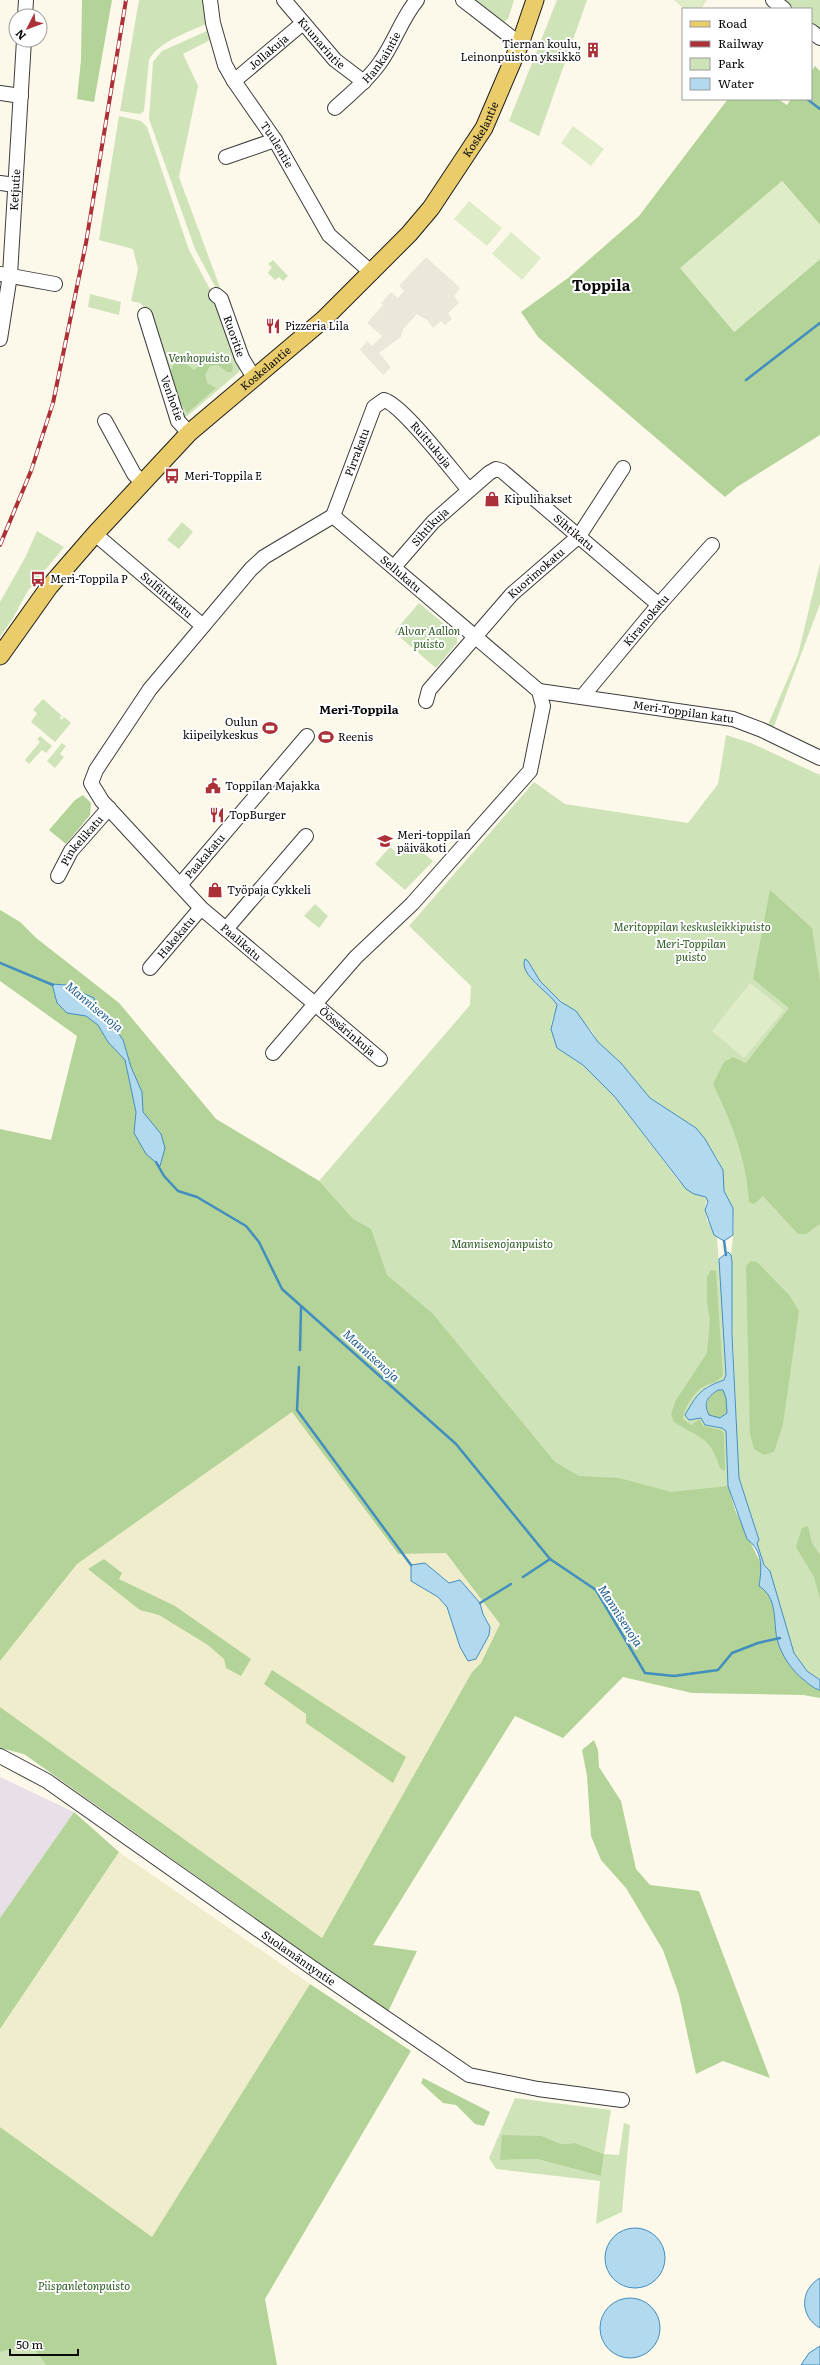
<svg xmlns="http://www.w3.org/2000/svg" width="820" height="2365" font-family="Literata,serif">
<rect width="100%" height="100%" fill="#fdf9ea"/>
<polygon fill="#e8dfe9" points="0,1777 74,1812 0,1918"/>
<g fill="#f0edcd" fill-rule="evenodd">
<path d="M292 1411 397 1554 446 1553 500 1624 481 1663 472 1672 322 1938 0 1707V1661L77 1564ZM425 1563 449 1583 460 1580 480 1603 483 1614 488 1620 489 1635 476 1659 456 1633 447 1607 438 1597 411 1581V1565Z"/>
<polygon points="119,1852 310,1984 152,2238 0,2127 0,2029"/>
</g>
<g fill="#cee3b7" fill-rule="evenodd">
<path d="M139 0H204L208 23C189 32 159 41 149 60L144 111 140 114 120 111Z"/>
<polygon points="468,0 514,0 508,19 501,24"/>
<polygon points="557,0 587,0 539,136 509,121"/>
<polygon points="784,0 820,0 820,31 811,24 811,9 792,9 784,3"/>
<polygon points="209,30 210,40 183,54 198,86 179,177 222,293 219,294 195,249 149,119 153,62 162,51"/>
<polygon points="119,116 141,121 147,127 189,250 220,308 241,366 239,372 185,418 182,418 146,309 140,303 131,301 138,269 133,249 99,240"/>
<polygon points="273,260 288,276 283,281 279,277 275,280 268,273 272,267 268,264"/>
<polygon points="90,294 121,302 119,315 88,307"/>
<polygon points="182,522 193,532 179,549 167,540"/>
<polygon points="37,531 64,547 27,592 13,618 0,637 0,602 25,558"/>
<polygon points="820,563 820,604 773,729 767,727 798,655"/>
<polygon points="419,603 457,635 457,643 436,668 394,632"/>
<polygon points="43,699 62,716 60,718 61,720 64,717 71,723 55,742 31,722 37,713 33,710"/>
<polygon points="726,735 751,743 820,775 820,1680 807,1671 794,1653 770,1571 764,1565 757,1543 759,1539 739,1478 731,1291 731,1255 734,1228 733,1208 724,1191 723,1176 718,1159 673,1113 650,1098 621,1063 598,1042 592,1031 540,981 528,960 531,979 550,995 558,1005 551,1023 557,1048 583,1065 615,1097 678,1180 694,1194 707,1198 705,1210 707,1220 717,1238 724,1323 726,1375 724,1380 707,1386 697,1417 701,1418 708,1426 722,1428 726,1431 742,1649 0,910 20,922 36,938 119,1003 216,1119 319,1181 470,1005 471,986 409,926 534,782 565,804 688,823 718,784"/>
<polygon points="40,736 52,746 46,753 42,750 29,764 25,760 40,742 37,739"/>
<polygon points="62,743 66,746 60,754 64,757 55,768 47,761"/>
<polygon points="411,843 433,861 405,890 375,864 390,847 400,856"/>
<polygon points="315,904 328,916 319,928 304,916"/>
<path d="M515 2098 611 2110 604 2154 619 2155 624 2123 630 2125 622 2212 596 2224 600 2181 496 2169 489 2158ZM542 2136 561 2144 575 2143 604 2154 601 2176 537 2159 500 2160Z"/>
<polygon points="31,2345 46,2365 0,2365 0,2352"/>
</g>
<g fill="#b3d398" fill-rule="evenodd">
<polygon points="82,0 112,0 94,102 77,99 81,60"/>
<polygon points="815,66 820,71 820,225 782,181 734,332 820,259 820,435 737,487 725,497 538,337 521,312 568,278 639,216 728,99 778,99 787,105 791,99 811,99 811,72"/>
<path d="M217 352C225 356 229 359 233 367L232 372H227L218 365 210 366 205 375 207 383 216 388 187 413 180 402 171 371 177 356 194 370Z"/>
<polygon points="83,795 91,803 90,815 66,844 49,830 75,800"/>
<path d="M770 890 812 928 820 982V1224L806 1234H798L763 1196 754 1204 749 1202C747 1160 731 1121 713 1084L724 1062 733 1057 746 1063 789 1008 753 979Z"/>
<path d="M0 910 20 922 36 938 119 1003 216 1119 319 1181 353 1219 371 1229 387 1275 433 1314 555 1462 579 1476 619 1478 671 1492 728 1486 735 1510 762 1566 759 1586C778 1598 773 1620 777 1639 781 1655 792 1671 804 1680 809 1684 814 1689 820 1690V1698L803 1695 692 1693 623 1677 563 1738 515 1716 373 1945 417 1951 388 2012 24 1754 0 1748V1707L322 1938 472 1672 481 1663 500 1624 446 1553 398 1554 292 1412 77 1564 0 1661V1129L51 1140 77 1036 0 981ZM52 984 66 985 78 989 100 1019 123 1040 131 1067 142 1092 143 1112 161 1134 134 1133 136 1112 125 1060 108 1042 98 1025Z"/>
<polygon points="751,1261 757,1262 790,1296 799,1311 783,1424 774,1452 764,1455 754,1449 750,1434 746,1266"/>
<path d="M711 1270 716 1271 723 1375C718 1383 709 1383 701 1388 692 1395 684 1408 683 1419L691 1425 700 1419 703 1426 721 1430 724 1433 725 1471 720 1468C710 1435 699 1439 674 1422L671 1414 676 1400 707 1353 710 1319 707 1304V1277Z"/>
<path d="M718 1390H723L726 1398 727 1413 720 1418 709 1415C704 1403 707 1397 718 1390Z"/>
<polygon points="808,1526 812,1543 820,1555 820,1599 814,1577 796,1547 802,1528"/>
<polygon points="104,1559 122,1573 119,1579 175,1606 251,1659 241,1676 226,1668 224,1659 208,1645 159,1615 140,1610 88,1569"/>
<polygon points="272,1670 406,1757 393,1783 306,1723 306,1714 264,1684"/>
<polygon points="594,1740 598,1750 599,1767 621,1801 636,1869 650,1885 699,1891 770,2078 723,2061 696,2074 679,1995 663,1950 626,1888 601,1860 591,1836 587,1776 582,1750"/>
<polygon points="74,1812 119,1852 0,2029 0,1918"/>
<polygon points="310,1984 411,2051 265,2299 277,2365 46,2365 31,2345 0,2352 0,2127 152,2237"/>
<polygon points="423,2078 490,2112 484,2126 475,2124 456,2105 443,2103 421,2083"/>
<polygon points="502,2135 542,2136 561,2144 575,2143 604,2154 601,2176 537,2159 500,2160"/>
</g>
<g fill="#dfecc8">
<polygon points="674,0 707,0 701,9 684,9"/>
<polygon points="573,126 604,149 591,166 561,143"/>
<polygon points="782,181 820,225 820,259 734,332 680,268"/>
<polygon points="469,201 502,228 487,246 454,219"/>
<polygon points="511,232 541,258 522,280 492,254"/>
<polygon points="750,983 784,1010 744,1058 712,1031"/>
</g>
<polygon fill="#ebe7db" points="426,257 460,288 454,296 459,303 448,313 452,319 445,325 441,321 433,328 427,320 417,314 403,329 401,337 379,353 391,367 383,375 360,350 367,341 372,346 382,336 367,323 383,305 381,303 391,292 398,298 404,291 399,286"/>
<g fill="#b3d9ef" stroke="#418ebf" fill-rule="evenodd">
<path d="M525 959 528 961 540 981 561 1002 576 1011 598 1042 621 1063 650 1098 696 1128 705 1139 723 1170 724 1191 733 1208V1235L724 1241 714 1235 705 1210 708 1202 706 1197 694 1194 686 1189 615 1097 583 1065 557 1048 551 1029 557 1005C550 992 518 975 525 959Z"/>
<polygon points="52,984 66,985 94,998 100,1019 111,1022 123,1040 131,1067 142,1092 143,1112 161,1134 165,1148 160,1166 146,1154 134,1133 136,1112 125,1060 108,1042 98,1025 86,1016 67,1013 57,1003"/>
<path d="M728 1252 731 1255 732 1261V1334L739 1478 759 1540 757 1543 764 1565 770 1571 794 1653 807 1671 820 1680V1690C814 1689 809 1684 804 1680 792 1671 781 1655 777 1639 773 1620 778 1598 759 1586 762 1568 763 1551 747 1539L728 1486 726 1431 722 1428 705 1425 701 1418 689 1420 685 1415C697 1394 701 1388 724 1380L726 1375 719 1259ZM718 1390H723L726 1398 727 1413 720 1418 709 1415C703 1403 707 1397 718 1390Z"/>
<polygon points="425,1563 449,1583 460,1580 480,1603 483,1614 490,1627 489,1635 476,1659 468,1661 460,1647 447,1607 438,1597 411,1581 411,1565"/>
<circle cx="635" cy="2258" r="30"/>
<path d="M820 2278V2328C800 2317 799 2290 820 2278Z"/>
<circle cx="630" cy="2328" r="30"/>
<polygon points="820,2346 820,2365 801,2365 809,2353"/>
</g>
<g fill="none" stroke-linecap="round" stroke-linejoin="round">
<g stroke="#418ebf" stroke-width="2.5">
<polyline points="807,99 820,109"/>
<polyline points="746,380 820,323"/>
<polyline points="0,963 53,985"/>
<polyline points="156,1162 164,1176 178,1191 197,1197 246,1226 259,1242 282,1289 456,1444 550,1559 596,1590 645,1673 674,1676 718,1670 732,1653 758,1643 780,1638"/>
<polyline points="724,1241 726,1255"/>
<polyline points="300,1350 301,1307"/>
<polyline points="299,1367 297,1410 411,1565"/>
<polyline points="523,1577 550,1559"/>
<polyline points="480,1603 511,1584"/>
</g>
<g stroke="#3d3d3d" stroke-width="16">
<g id="minor">
<path id="s1" d="M210 0 213 23 225 65 234 81 275 140 329 235 372 273"/>
<path id="s2" d="M284 0 335 60 364 82"/>
<polyline points="463,0 520,44"/>
<polyline points="773,0 784,9"/>
<polyline points="25,16 26,0"/>
<polyline points="811,31 820,38"/>
<path id="s3" d="M234 81 303 23"/>
<polyline points="0,93 21,96"/>
<path id="s4" d="M335 108C350 94 367 81 379 64 394 44 401 19 417 0"/>
<polyline points="226,157 275,140"/>
<polyline points="0,183 15,185"/>
<polyline points="0,274 55,284"/>
<path id="s5" d="M216 295 221 299 242 358 254 378"/>
<polyline points="145,315 178,421 189,433"/>
<path id="s6" d="M0 339 10 275 24 40"/>
<polyline points="105,421 134,474 142,482"/>
<polygon points="333,516 539,691 543,706 530,771 412,904 356,957 315,1004 201,908 102,801 91,783 96,770 150,689 251,569 264,557"/>
<path id="s7" d="M333 516 374 407 384 400C403 405 453 472 469 490"/>
<path id="s8" d="M95 534 203 626"/>
<path id="s9" d="M394 567 433 522 489 473 496 469 502 471 659 605"/>
<path id="s10" d="M539 691 733 719 762 730 820 758"/>
<path id="s11" d="M582 697 656 608 712 545"/>
<path id="s12" d="M426 701 429 690 512 594 579 536 623 468"/>
<path id="s13" d="M58 876 71 851 109 808"/>
<path id="s14" d="M180 885 307 736"/>
<polyline points="226,929 306,836"/>
<path id="s15" d="M150 968 201 908"/>
<path id="s16" d="M273 1053 315 1004 380 1059"/>
<path id="s17" d="M0 1756 47 1781 314 1969 469 2075 538 2089 622 2100"/>
</g>
</g>
<g stroke="#1b1b1b" stroke-width="19">
<g id="major">
<path id="s18" d="M0 656 49 587 95 534 189 433 324 319 409 234 431 208 484 128 520 44 535 0"/>
</g>
</g>
<use href="#minor" stroke="#fff" stroke-width="14"/>
<use href="#major" stroke="#ebcc6b" stroke-width="17"/>
<g stroke="#ac3037" stroke-width="4">
<polyline id="rail" points="0,545 31,471 53,403 86,243 126,0"/>
</g>
<use href="#rail" stroke="#fff" stroke-width="2.5" stroke-dasharray="8" stroke-linecap="butt"/>
</g>
<defs>
<g id="building-bare" transform="scale(1.2)"><path d="M-4-6H4V6H1V3H-1V6H-4ZM-2.5-4.3h1.7v1.8h-1.7ZM.8-4.3h1.7v1.8H.8ZM-2.5-1h1.7V.8h-1.7ZM.8-1h1.7V.8H.8Z" fill="#ac3037" stroke="#fff" stroke-width="2.5" paint-order="stroke"/></g>
<g id="restaurant-bare" transform="scale(1.2)"><path d="M-5-6h1v4h1v-4h1v4h1v-4h1v5L-1.5 .5V6h-2V.5L-5-1ZM5-6V6H3V1.5H1.5Q1.5-4 5-6Z" fill="#ac3037" stroke="#fff" stroke-width="2.5" paint-order="stroke"/></g>
<g id="bus-bare" transform="scale(1.2)"><path d="M-5-6H5V4H4V6H2V4H-2V6H-4V4H-5ZM-3.5-4V0h7V-4ZM-3.5 1.2v1.5H-2V1.2ZM2 1.2v1.5H3.5V1.2Z" fill="#ac3037" stroke="#fff" stroke-width="2.5" paint-order="stroke"/></g>
<g id="shop-bare" transform="scale(1.2)"><path d="M-5-2.5h2.3a2.7 3.5 0 0 1 5.4 0H5L5.5 6h-11ZM-1.5-2.5h3a1.5 2.3 0 0 0-3 0Z" fill="#ac3037" stroke="#fff" stroke-width="2.5" paint-order="stroke"/></g>
<g id="stadium-bare" transform="scale(1.2)"><path d="M0-5a6.5 5 0 1 0 0 10a6.5 5 0 1 0 0-10ZM-3.5-1.8h7v3.6h-7Z" fill="#ac3037" stroke="#fff" stroke-width="2.5" paint-order="stroke"/></g>
<g id="civic-bare" transform="scale(1.2)"><path d="M-.6-6.5H3V-4.5H.6V-3L4-1V1h2V6H-6V1h2V-1L-.6-3ZM-1.2 2.5V6h2.4V2.5Z" fill="#ac3037" stroke="#fff" stroke-width="2.5" paint-order="stroke"/></g>
<g id="school-bare" transform="scale(1.2)"><path d="M0-5L7-2L0 1L-7-2ZM-4 1L0 2.5L4 1V4Q0 6-4 4Z" fill="#ac3037" stroke="#fff" stroke-width="2.5" paint-order="stroke"/></g>
</defs>
<g fill-rule="evenodd">
<use href="#building-bare" x="593" y="50"/>
<use href="#restaurant-bare" x="273" y="326"/>
<use href="#bus-bare" x="172" y="476"/>
<use href="#shop-bare" x="492" y="499"/>
<use href="#bus-bare" x="38" y="579"/>
<use href="#stadium-bare" x="270" y="728"/>
<use href="#stadium-bare" x="326" y="737"/>
<use href="#civic-bare" x="213" y="786"/>
<use href="#restaurant-bare" x="217" y="815"/>
<use href="#school-bare" x="385" y="841"/>
<use href="#shop-bare" x="215" y="890"/>
</g>
<g text-anchor="middle" stroke-width="4" stroke-linejoin="round" paint-order="stroke">
<g font-size="11" fill="#0a0a0a" stroke="#fff">
<text dy="4" stroke="none"><textPath href="#s2" startOffset="57">Kuunarintie</textPath></text>
<text dy="4" stroke="none"><textPath href="#s3" startOffset="45">Jollakuja</textPath></text>
<text dy="4" stroke="none"><textPath href="#s4" startOffset="69">Hankaintie</textPath></text>
<text dy="4" stroke="none"><textPath href="#s18" startOffset="717">Koskelantie</textPath></text>
<text dy="4" stroke="none"><textPath href="#s1" startOffset="162">Tuulentie</textPath></text>
<text dy="4" stroke="none"><textPath href="#s6" startOffset="150">Ketjutie</textPath></text>
<text dy="4" stroke="none"><textPath href="#s5" startOffset="46">Ruoritie</textPath></text>
<text dy="4" stroke="none"><textPath href="#s18" startOffset="393">Koskelantie</textPath></text>
<text transform="translate(172 398) rotate(70)" y="4">Venhotie</text>
<text dy="4" stroke="none"><textPath href="#s7" startOffset="194">Ruittukuja</textPath></text>
<text dy="4" stroke="none"><textPath href="#s7" startOffset="68">Pirrakatu</textPath></text>
<text dy="4" stroke="none"><textPath href="#s9" startOffset="54">Sihtikuja</textPath></text>
<text dy="4" stroke="none"><textPath href="#s9" startOffset="243">Sihtikatu</textPath></text>
<text dy="4" stroke="none"><textPath href="#s12" startOffset="170">Kuorimokatu</textPath></text>
<text transform="translate(401 574) rotate(41)" y="4">Sellukatu</text>
<text dy="4" stroke="none"><textPath href="#s8" startOffset="94">Sulfiittikatu</textPath></text>
<text dy="4" stroke="none"><textPath href="#s11" startOffset="100">Kiramokatu</textPath></text>
<text dy="4" stroke="none"><textPath href="#s10" startOffset="146">Meri-Toppilan katu</textPath></text>
<text dy="4" stroke="none"><textPath href="#s13" startOffset="43">Pinkelikatu</textPath></text>
<text dy="4" stroke="none"><textPath href="#s14" startOffset="38">Paakakatu</textPath></text>
<text dy="4" stroke="none"><textPath href="#s15" startOffset="40">Hakekatu</textPath></text>
<text transform="translate(241 942) rotate(41)" y="4">Paalikatu</text>
<text dy="4" stroke="none"><textPath href="#s16" startOffset="107">Öössärinkuja</textPath></text>
<text dy="4" stroke="none"><textPath href="#s17" startOffset="361">Suolamännyntie</textPath></text>
</g>
<g font-size="11" fill="#0a0a0a" stroke="#fff" text-anchor="start">
<text x="581" y="48" text-anchor="end">Tiernan koulu,<tspan x="581" dy="13">Leinonpuiston yksikkö</tspan></text>
<text x="285" y="330">Pizzeria Lila</text>
<text x="184" y="480">Meri-Toppila E</text>
<text x="504" y="503">Kipulihakset</text>
<text x="50" y="583">Meri-Toppila P</text>
<text x="258" y="726" text-anchor="end">Oulun<tspan x="258" dy="13">kiipeilykeskus</tspan></text>
<text x="338" y="741">Reenis</text>
<text x="225" y="790">Toppilan Majakka</text>
<text x="229" y="819">TopBurger</text>
<text x="397" y="839">Meri-toppilan<tspan x="397" dy="13">päiväkoti</tspan></text>
<text x="227" y="894">Työpaja Cykkeli</text>
</g>
<g font-size="11" font-style="italic" fill="#2e5b22" stroke="#fff">
<text x="199" y="362">Venhopuisto</text>
<text x="429" y="635">Alvar Aallon<tspan x="429" dy="13">puisto</tspan></text>
<text x="692" y="931">Meritoppilan keskusleikkipuisto</text>
<text x="691" y="948">Meri-Toppilan<tspan x="691" dy="13">puisto</tspan></text>
<text x="502" y="1248">Mannisenojanpuisto</text>
<text x="84" y="2290">Piispanletonpuisto</text>
</g>
<g font-size="12" font-weight="bold" fill="#0a0a0a" stroke="#fff">
<text x="359" y="714">Meri-Toppila</text>
</g>
<g font-size="12" font-style="italic" fill="#215f8f" stroke="#fff">
<text transform="translate(94 1007) rotate(40)" y="4">Mannisenoja</text>
<text transform="translate(371 1356) rotate(42)" y="4">Mannisenoja</text>
<text transform="translate(620 1616) rotate(57)" y="4">Mannisenoja</text>
</g>
<g font-size="15" font-weight="bold" fill="#0a0a0a" stroke="#fff">
<text x="601" y="291">Toppila</text>
</g>
</g>
<rect x="682" y="8" width="130" height="92" fill="#ffffff" stroke="#9d9d9d"/>
<rect x="690" y="21" width="20" height="6" fill="#ebcc6b" stroke="#9d9d9d"/>
<text x="718" y="28" font-size="12" fill="#0a0a0a">Road</text>
<rect x="690" y="41" width="20" height="6" fill="#ac3037" stroke="#9d9d9d"/>
<text x="718" y="48" font-size="12" fill="#0a0a0a">Railway</text>
<rect x="690" y="58" width="20" height="12" fill="#cee3b7" stroke="#9d9d9d"/>
<text x="718" y="68" font-size="12" fill="#0a0a0a">Park</text>
<rect x="690" y="78" width="20" height="12" fill="#b3d9ef" stroke="#9d9d9d"/>
<text x="718" y="88" font-size="12" fill="#0a0a0a">Water</text>
<g transform="translate(28 28) rotate(228)"><circle r="19" fill="#ffffff" stroke="#9d9d9d"/>
<path d="M0-3L7 15L0 10L-7 15Z" fill="#ac3037"/>
<text y="-6" font-size="11" font-weight="bold" text-anchor="middle" fill="#0a0a0a">N</text>
</g>
<path d="M10 2349v6h68v-6" fill="none" stroke="#0a0a0a" stroke-width="2"/>
<text x="16" y="2349" font-size="12" fill="#0a0a0a" stroke="#ffffff" stroke-width="3" paint-order="stroke">50 m</text>
</svg>
